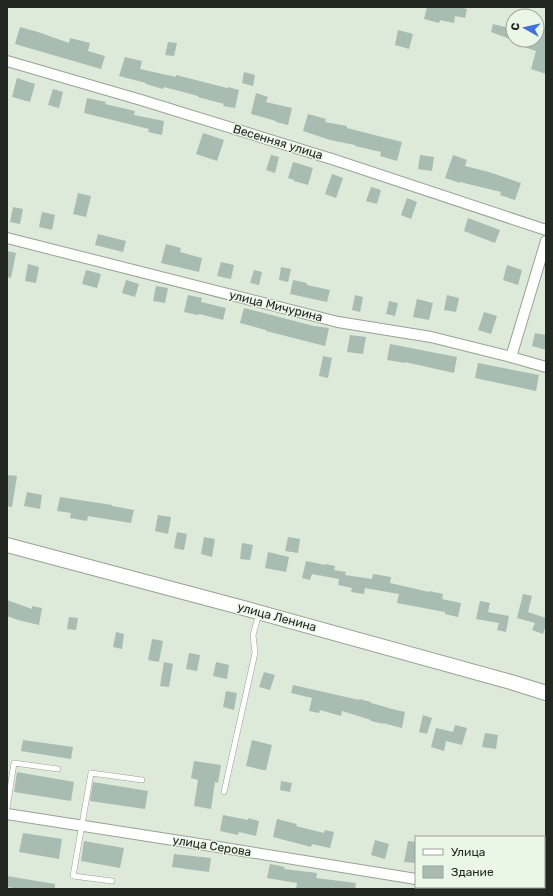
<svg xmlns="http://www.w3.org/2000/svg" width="553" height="896" font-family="Rubik,sans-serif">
<rect width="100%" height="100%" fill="#dde9d9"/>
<g fill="#a9bcb2">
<polygon points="427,7 459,7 467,9 465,18 455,16 454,23 440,20 439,23 424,19"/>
<polygon points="493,24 513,29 513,40 491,32"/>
<polygon points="20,27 38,32 69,43 70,38 90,43 88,51 105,56 101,69 15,44"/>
<polygon points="544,28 546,28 546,74 531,69 536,51 524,47 527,40 540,40"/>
<polygon points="398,30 413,34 409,49 395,45"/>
<polygon points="168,42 177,43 174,56 165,55"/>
<polygon points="125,57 142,61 140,69 176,77 176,75 227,88 228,87 239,90 235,108 223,106 224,104 198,97 198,96 164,87 163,89 146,84 146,83 119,76"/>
<polygon points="244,72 255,75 253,86 242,83"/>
<polygon points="17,78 35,84 30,102 12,97"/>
<polygon points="53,89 63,92 59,108 48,105"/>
<polygon points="256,93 268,97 266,102 292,108 288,125 276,122 276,121 251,114"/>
<polygon points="87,98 106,102 105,104 135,111 134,115 164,121 162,135 148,132 149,129 84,113"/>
<polygon points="308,114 326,119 325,122 347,126 347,128 402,142 397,161 380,156 381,152 355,146 355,145 330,140 303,131"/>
<polygon points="203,133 224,140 217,161 196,154"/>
<polygon points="271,155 279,157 275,173 266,170"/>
<polygon points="420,155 434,157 432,171 418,169"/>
<polygon points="453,155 467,160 465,166 489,172 521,183 515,200 500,195 501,192 460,182 460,183 445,178"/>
<polygon points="293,162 313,168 308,185 294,181 294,180 288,178"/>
<polygon points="332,174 343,178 336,198 325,194"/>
<polygon points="371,187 381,190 377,204 366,201"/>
<polygon points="78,193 91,196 86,217 73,214"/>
<polygon points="407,198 417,202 411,219 401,215"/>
<polygon points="13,207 23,209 20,224 10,222"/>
<polygon points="42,212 55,215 52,230 39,227"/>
<polygon points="468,218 500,230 495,243 464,231"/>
<polygon points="98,234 126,241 123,252 95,245"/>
<polygon points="166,244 181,248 180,252 202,258 199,272 161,263"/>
<polygon points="7,251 16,253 11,278 7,277"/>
<polygon points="221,262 234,265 231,279 217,276"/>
<polygon points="28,264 39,267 36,283 25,281"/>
<polygon points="507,265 522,270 518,285 503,280"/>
<polygon points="281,267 291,269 288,282 279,280"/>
<polygon points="86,270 101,274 97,288 82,284"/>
<polygon points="254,270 262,272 259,285 250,283"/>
<polygon points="126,280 139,284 135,297 122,293"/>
<polygon points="293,280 307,283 307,285 330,290 327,302 290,294"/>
<polygon points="156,286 168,288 165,303 153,301"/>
<polygon points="188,295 202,298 201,302 226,308 223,320 199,314 198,315 184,312"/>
<polygon points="355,295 363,297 360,312 352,310"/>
<polygon points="447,295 459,298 456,312 444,310"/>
<polygon points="417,299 433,303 429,320 413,317"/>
<polygon points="389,301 398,303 395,316 386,314"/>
<polygon points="244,308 314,326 329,328 325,346 266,331 266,330 240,323"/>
<polygon points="484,312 497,316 491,334 478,330"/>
<polygon points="535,333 546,335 546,350 532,346"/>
<polygon points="350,335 366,337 363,354 347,352"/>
<polygon points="390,344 457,357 454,373 405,362 405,363 387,360"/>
<polygon points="323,356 332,358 328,378 319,376"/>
<polygon points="478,363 539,375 536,391 475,378"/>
<polygon points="7,475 17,476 12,507 7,506"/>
<polygon points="27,492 42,495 40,509 24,506"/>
<polygon points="60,497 112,505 112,506 134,510 131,523 88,516 87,521 70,518 71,513 57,511"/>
<polygon points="158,515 171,517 168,534 155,531"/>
<polygon points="177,532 187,534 184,550 174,548"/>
<polygon points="204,537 215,539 212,557 201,554"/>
<polygon points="288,537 300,539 298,553 285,551"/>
<polygon points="242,543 253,545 250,560 240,559"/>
<polygon points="268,552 289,557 286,572 265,568"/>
<polygon points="306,561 325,565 325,564 335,566 334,570 346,572 345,575 372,579 373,574 391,577 390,583 429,592 429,591 443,594 442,599 461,603 458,617 445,614 445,612 397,603 399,594 365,588 364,594 351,592 352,588 338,585 339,579 312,574 310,580 302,578"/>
<polygon points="523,594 532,596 528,612 546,618 546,625 543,634 532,630 535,623 517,618"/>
<polygon points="7,600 32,609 32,606 42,608 39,625 18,620 7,616"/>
<polygon points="480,601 490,603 488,612 509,616 506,632 497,630 499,623 476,619"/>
<polygon points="69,617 78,618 76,630 67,629"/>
<polygon points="116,632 124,634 122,649 113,647"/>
<polygon points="152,639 163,641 159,662 148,660"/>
<polygon points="189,653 200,655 197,671 186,669"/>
<polygon points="164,662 173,664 169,687 160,686"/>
<polygon points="216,662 229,665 227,679 213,676"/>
<polygon points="264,672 275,675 270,690 259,687"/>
<polygon points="293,685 359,700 359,699 371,702 371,703 396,710 405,712 402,728 383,723 383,724 371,721 371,720 342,711 341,716 320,710 319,713 309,711 312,698 291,693"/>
<polygon points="226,691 237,693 234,710 223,707"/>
<polygon points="423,715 432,718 427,734 419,732"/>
<polygon points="455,725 467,728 462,745 446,741 444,751 431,747 436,728 453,732"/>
<polygon points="485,733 498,735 496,749 482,747"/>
<polygon points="23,740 73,747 71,759 21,751"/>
<polygon points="252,740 272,745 266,770 263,770 246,766"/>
<polygon points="194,761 221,765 218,783 215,782 211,809 194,806 198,780 191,778"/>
<polygon points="17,772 74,782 71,801 14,792"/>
<polygon points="281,781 292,783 290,792 280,790"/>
<polygon points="93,782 148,791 145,809 90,801"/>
<polygon points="223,815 248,820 248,818 259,821 256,836 239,832 238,835 220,831"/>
<polygon points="277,819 297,824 296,826 324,833 325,830 334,832 330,848 312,844 311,847 273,837"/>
<polygon points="23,833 62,839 59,859 19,852"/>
<polygon points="375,840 389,844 385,859 371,855"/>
<polygon points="84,841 124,848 120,868 81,861"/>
<polygon points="408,841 416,842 416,863 404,862"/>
<polygon points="174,854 211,858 209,872 172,867"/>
<polygon points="270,864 285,867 284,869 317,873 316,878 356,883 355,889 296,889 297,883 267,878"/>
<polygon points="7,876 55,884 55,889 18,889 7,887"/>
</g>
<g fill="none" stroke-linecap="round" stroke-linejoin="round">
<g stroke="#98a394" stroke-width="6">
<g id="lane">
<polyline points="224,792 255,653 253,635 259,613"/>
<polyline points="7,808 14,763 58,769"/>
<polyline points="112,881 73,876 91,773 142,780"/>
</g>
</g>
<g stroke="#98a394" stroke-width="12">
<g id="street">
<polyline points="7,61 141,100 335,160 546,230"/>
<polyline points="7,238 338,322 431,337 511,357 546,367"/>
<polyline points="511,357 546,241"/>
<polyline points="7,814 212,846 416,879"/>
<polyline points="446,887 453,889"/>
</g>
</g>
<g stroke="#98a394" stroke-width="16">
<polyline id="secondary" points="7,545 247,609 511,682 546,693"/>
</g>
<use href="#lane" stroke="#fff" stroke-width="5"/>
<use href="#street" stroke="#fff" stroke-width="10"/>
<use href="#secondary" stroke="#fff" stroke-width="14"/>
</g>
<g text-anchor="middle" stroke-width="3" stroke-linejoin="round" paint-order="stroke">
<g font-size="12" fill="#222721" stroke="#eaf6e6">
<text transform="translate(278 142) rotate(17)" y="4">Весенняя улица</text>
<text transform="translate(276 306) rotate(14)" y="4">улица Мичурина</text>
<text transform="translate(277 617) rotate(15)" y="4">улица Ленина</text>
<text transform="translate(212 846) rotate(9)" y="4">улица Серова</text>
</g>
</g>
<rect width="553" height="896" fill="none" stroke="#222721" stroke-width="16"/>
<rect x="415" y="836" width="130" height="52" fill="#eaf6e6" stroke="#9aa397"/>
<rect x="423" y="849" width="20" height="6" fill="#ffffff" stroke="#9aa397"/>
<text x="451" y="856" font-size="12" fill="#222721">Улица</text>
<rect x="423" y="866" width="20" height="12" fill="#a9bcb2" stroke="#9aa397"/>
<text x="451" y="876" font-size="12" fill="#222721">Здание</text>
<g transform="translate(525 28) rotate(278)"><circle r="19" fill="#eaf6e6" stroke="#9aa397"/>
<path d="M0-3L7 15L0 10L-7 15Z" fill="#4071e2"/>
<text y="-6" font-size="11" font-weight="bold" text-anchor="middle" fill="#222721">С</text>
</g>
</svg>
